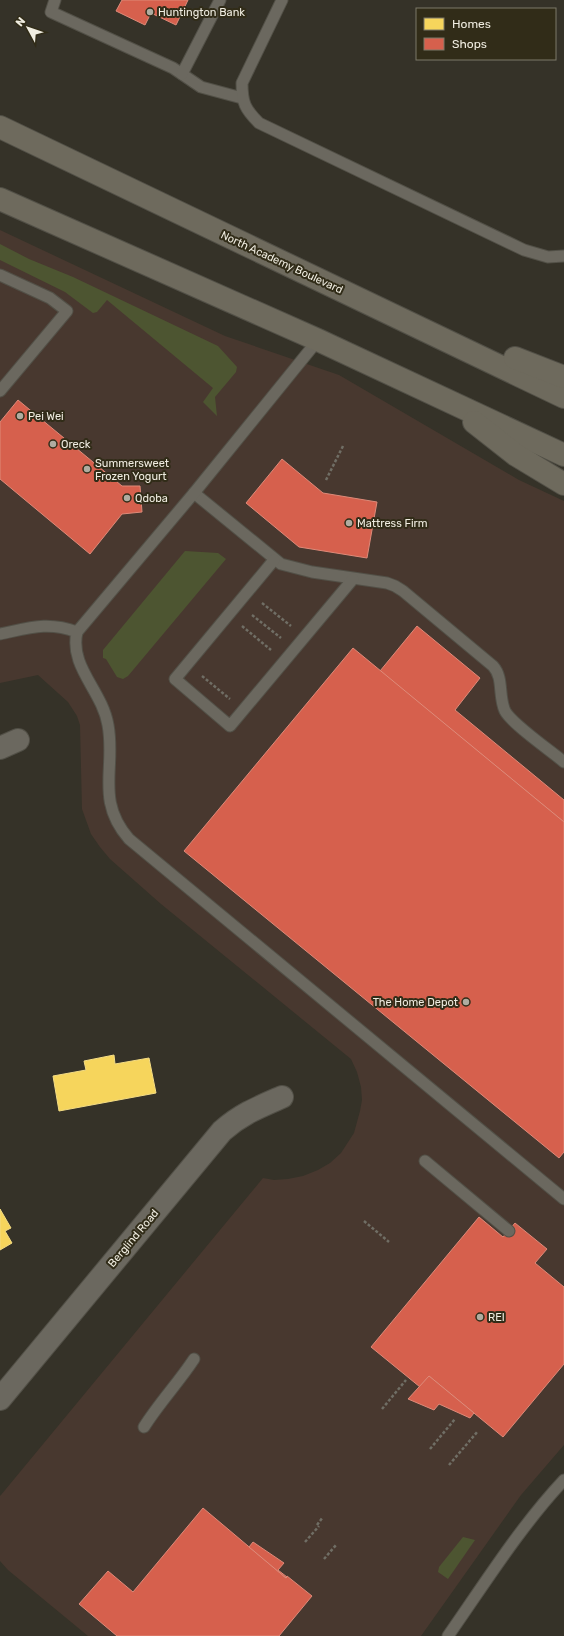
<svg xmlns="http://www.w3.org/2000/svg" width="564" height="1636" font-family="Rubik,sans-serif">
<rect width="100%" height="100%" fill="#353228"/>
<polygon fill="#48382f" points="0,230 225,336 339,375 519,480 564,501 564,1445 521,1495 421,1636 88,1636 8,1570 0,1561 0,1496 1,1495 263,1178 274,1180 288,1179 303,1176 318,1170 330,1163 341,1153 354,1133 360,1111 362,1100 361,1087 357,1072 351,1059 161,904 110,859 100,847 91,834 82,809 80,725 77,716 68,702 38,675 0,683"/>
<g fill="#4d5531">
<polygon points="0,244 29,259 73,277 218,346 237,367 236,372 215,397 217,416 203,402 213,388 107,300 97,312 93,313 65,292 0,260"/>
<polygon points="185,551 218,553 226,559 128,676 123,679 117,677 106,659 103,658 103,650"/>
<polygon points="463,1537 475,1540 448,1579 438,1572 439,1567"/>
</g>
<g fill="#f6d55c" stroke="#f4dc84">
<polygon points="114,1055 115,1064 149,1058 156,1093 59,1111 53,1076 86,1070 84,1061"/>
<polygon points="0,1209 11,1228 5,1231 12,1243 0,1250"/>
</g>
<g fill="#d6604d" stroke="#de8a79">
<polygon points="122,0 188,0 176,25 151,13 145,25 116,11"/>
<polygon points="18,400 122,486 140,486 142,512 122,514 90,554 0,479 0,422"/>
<polygon points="282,459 323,493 377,502 367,558 299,547 246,503"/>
<polygon points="417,626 480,678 455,710 564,800 564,822 380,671"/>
<polygon points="353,648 564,822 564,1152 559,1158 184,851"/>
<polygon points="479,1217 503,1237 515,1223 547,1249 535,1263 564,1287 564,1364 503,1437 429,1376 420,1387 371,1347"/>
<polygon points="429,1376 474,1413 470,1418 439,1404 434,1410 408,1399"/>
<polygon points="203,1508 286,1578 287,1576 312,1596 279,1636 117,1636 79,1604 108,1571 133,1592"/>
<polygon points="253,1542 284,1563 278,1570 287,1577 286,1578 249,1547"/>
</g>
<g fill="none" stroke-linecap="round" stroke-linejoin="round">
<g stroke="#525047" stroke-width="13">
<g id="service">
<polyline points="55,0 51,12 173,68 201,87 242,98"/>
<path d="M282 0 242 83C242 103 245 109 259 123L524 250 548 257 564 256"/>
<polyline points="182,74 220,0"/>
<polyline points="0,275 50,298 67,311 0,391"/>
<path d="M194 493 281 564 312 572 387 583 395 586 403 591 493 666C504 678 498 696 505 711 512 724 551 751 564 762"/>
<polyline points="274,560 175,679 230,726 353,579"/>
<polyline points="77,632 194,493 318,340"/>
<path d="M0 634C29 628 48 621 77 632 69 667 102 690 108 725 116 768 95 800 129 839L564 1199"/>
<polyline points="425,1161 509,1231"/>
<path d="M144 1427C159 1403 179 1382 194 1359"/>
<path d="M448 1636C485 1583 520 1527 564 1480"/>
</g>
</g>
<g stroke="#525047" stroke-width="24">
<g id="minor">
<polyline points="0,748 18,740"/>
<path d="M0 1399 222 1131C241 1114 259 1107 282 1097"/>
</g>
</g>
<g stroke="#525047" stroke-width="24">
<g id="trunk">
<polyline points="0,127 564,397"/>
<polyline points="0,199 318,340 564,455"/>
<polyline points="515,358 564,377"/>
<polyline points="474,422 516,455 564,484"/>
</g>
</g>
<g stroke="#706e65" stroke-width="2.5" stroke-dasharray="3 2" stroke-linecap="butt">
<polyline points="326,480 343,446"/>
<polyline points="262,603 291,626"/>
<polyline points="252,615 281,638"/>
<polyline points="242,626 271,650"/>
<polyline points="202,676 230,699"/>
<polyline points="364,1221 389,1242"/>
<polyline points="382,1409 406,1380"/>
<polyline points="430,1449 455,1419"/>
<polyline points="449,1465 478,1431"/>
<polyline points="317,1525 323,1517"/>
<polyline points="305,1542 319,1526"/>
<polyline points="324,1559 336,1545"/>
</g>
<use href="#service" stroke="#6b685f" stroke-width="11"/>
<use href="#minor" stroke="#6b685f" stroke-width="22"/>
<use href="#trunk" stroke="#6e6a5d" stroke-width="22"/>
</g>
<g fill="#afaca0" stroke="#312c18" stroke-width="1.5">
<circle cx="150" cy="12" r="4"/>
<circle cx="20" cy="416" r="4"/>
<circle cx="53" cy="444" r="4"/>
<circle cx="87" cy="469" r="4"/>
<circle cx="127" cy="498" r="4"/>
<circle cx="349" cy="523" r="4"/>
<circle cx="466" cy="1002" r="4"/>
<circle cx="480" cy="1317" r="4"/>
</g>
<g text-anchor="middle" stroke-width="4" stroke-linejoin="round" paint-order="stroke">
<g font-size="11" fill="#f0ede1" stroke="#312c18" text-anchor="start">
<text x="158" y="16">Huntington Bank</text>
<text x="28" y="420">Pei Wei</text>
<text x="61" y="448">Oreck</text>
<text x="95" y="467">Summersweet<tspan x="95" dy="13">Frozen Yogurt</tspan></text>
<text x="135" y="502">Qdoba</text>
<text x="357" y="527">Mattress Firm</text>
<text x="458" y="1006" text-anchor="end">The Home Depot</text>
<text x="488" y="1321">REI</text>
</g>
<g font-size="11" fill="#f0ede1" stroke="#312c18">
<text transform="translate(282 262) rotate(25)" y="4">North Academy Boulevard</text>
<text transform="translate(133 1238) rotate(-50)" y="4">Berglind Road</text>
</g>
</g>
<rect x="416" y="8" width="140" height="52" fill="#312c18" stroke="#7d7968"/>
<rect x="424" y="18" width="20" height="12" fill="#f6d55c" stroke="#7d7968"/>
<text x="452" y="28" font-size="12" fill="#f0ede1">Homes</text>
<rect x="424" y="38" width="20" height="12" fill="#d6604d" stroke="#7d7968"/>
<text x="452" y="48" font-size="12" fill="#f0ede1">Shops</text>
<g transform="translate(28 28) rotate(310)" stroke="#312c18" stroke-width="3" paint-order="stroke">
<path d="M0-3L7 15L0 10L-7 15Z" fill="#f0ede1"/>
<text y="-6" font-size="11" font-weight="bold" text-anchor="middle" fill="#f0ede1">N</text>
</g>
</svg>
